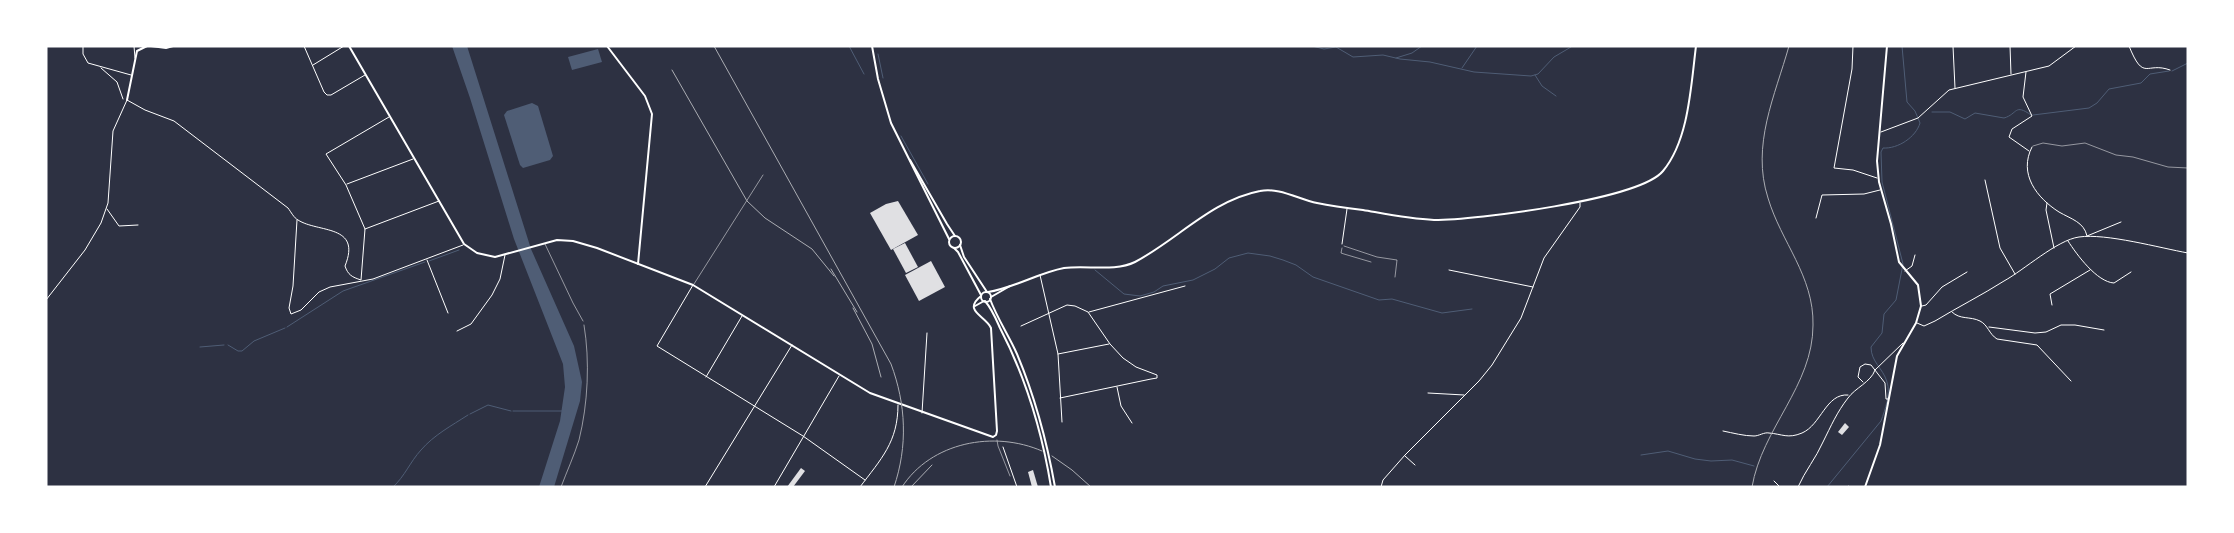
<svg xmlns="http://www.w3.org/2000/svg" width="2234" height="533" font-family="Overpass,sans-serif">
<rect width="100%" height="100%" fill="#2d3142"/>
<g fill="#4f5d75">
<polygon points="452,46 467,46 531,249 574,346 582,382 580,401 554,487 539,487 560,421 565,387 563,364 514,239 470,98"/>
<polygon points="598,49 602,62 572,70 568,57"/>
<polygon points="532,103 538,106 553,156 550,160 523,168 520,165 504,115 507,111"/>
</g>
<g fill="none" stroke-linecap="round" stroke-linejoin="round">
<g stroke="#4f5d75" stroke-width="1">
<polyline points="849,46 864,74"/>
<polyline points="1312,46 1324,49 1336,47 1353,57 1383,55 1400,59 1430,62 1474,72 1531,76 1538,74 1554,57 1571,47"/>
<polyline points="878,54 883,78"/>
<polyline points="1396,58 1412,53 1422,46"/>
<polyline points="1462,68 1477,46"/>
<polyline points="2172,71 2188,63"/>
<polyline points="1535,75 1542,86 1556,96"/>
<path d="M1932 112H1950L1965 119 1975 113 2004 118C2018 114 2014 103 2031 115"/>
<polyline points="2033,115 2089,108 2097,103 2109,89 2141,83 2150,74 2169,71"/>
<polyline points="901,136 928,184"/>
<polyline points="429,261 459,250"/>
<polyline points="1095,270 1124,294 1140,296 1154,292 1163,286 1193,280 1215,269 1229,258 1248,253 1270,256 1283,260 1296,265 1313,277 1379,300 1392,299 1442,313 1472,309"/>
<polyline points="287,327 343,291 425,262"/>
<polyline points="228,345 238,351 242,351 254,341 285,328"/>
<polyline points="200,347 224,345"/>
<polyline points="513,411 562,411"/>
<polyline points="470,414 488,405 511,411"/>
<polyline points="1641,455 1668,451 1695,459 1711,461 1732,460 1754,466"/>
<path d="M393 487C405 476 410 462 421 450 434 435 451 426 468 415"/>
<path d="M1827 487 1881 421C1885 410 1891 393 1887 382 1883 368 1871 362 1871 347L1882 333 1884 314 1896 300 1903 264 1882 182 1881 152 1883 148C1898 149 1916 137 1920 123L1915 111 1907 102 1902 46"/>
</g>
</g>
<g fill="#e0e0e3">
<polygon points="898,201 918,235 891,250 870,213 886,204"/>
<polygon points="905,243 918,267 906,273 893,249"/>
<polygon points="931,261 945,287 919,301 905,275"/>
<polygon points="1845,423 1849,427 1842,435 1838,432"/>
<polygon points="801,468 805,471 793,487 787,487"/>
<polygon points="1033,470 1038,487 1032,487 1028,472"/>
</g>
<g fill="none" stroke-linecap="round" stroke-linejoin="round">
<g stroke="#fff" stroke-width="0.5">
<polyline points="1344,246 1377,257 1397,260 1395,277"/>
<polyline points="1342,248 1341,253 1344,254 1371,262"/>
<polyline points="997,440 998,446 1010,476"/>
<path d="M561 487C567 471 574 456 579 440 588 404 590 361 584 325"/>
</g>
<g stroke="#fff" stroke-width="0.5">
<polyline points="2033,146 2043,143 2062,146 2085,143 2116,155 2133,157 2168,167 2188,168"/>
<polyline points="545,244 573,303 583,321"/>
<polyline points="694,284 763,175"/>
</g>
<g stroke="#fff" stroke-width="1">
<polyline points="83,46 83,54 88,63 131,75"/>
<polyline points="134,46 135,58"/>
<polyline points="304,46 324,92 327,95 331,95 365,75"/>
<polyline points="1853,46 1852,69 1834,168 1853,170 1877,178"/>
<polyline points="1953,46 1955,88"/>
<polyline points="2010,46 2011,74"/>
<path d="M2129 46C2144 83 2146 61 2170 70"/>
<polyline points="313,65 344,46"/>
<polyline points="101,68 117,82 123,99"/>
<polyline points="2026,72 2023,97 2032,116 2012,129 2009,137 2029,151"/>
<polyline points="1881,132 1918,118 1949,90 2049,66 2076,46"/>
<path d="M2032 147C2018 174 2037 198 2059 212 2071 219 2084 222 2087 236L2121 222"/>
<polyline points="1985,180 2000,248 2015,274"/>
<polyline points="347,184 413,159"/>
<polyline points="2047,203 2046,210 2054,248"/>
<polyline points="107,209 119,226 138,225"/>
<polyline points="1816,218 1822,195 1864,194 1880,190"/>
<polyline points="297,220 293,286 289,308 291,314 301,310 319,292 330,287 373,279 463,245"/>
<polyline points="365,229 439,201"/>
<path d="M2068 241C2077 255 2097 282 2114 283L2131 272"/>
<polyline points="1342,244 1347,209"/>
<polyline points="427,260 448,313"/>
<polyline points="1449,270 1533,287"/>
<polyline points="1905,271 1912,266 1915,255"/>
<polyline points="1040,275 1058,354 1062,422"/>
<polyline points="693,285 657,346 803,436 865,480"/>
<path d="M46 300 85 250 101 223 108 203 113 131 127 100 145 110 174 121 288 208C291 212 294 218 298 220 318 233 362 224 345 266 348 275 352 277 361 280L365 229 346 185 326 154 389 117"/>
<polyline points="2052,305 2050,294 2090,270"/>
<polyline points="1922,306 1926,305 1942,287 1967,272"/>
<polyline points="1089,312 1185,286"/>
<path d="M1952 312C1960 320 1970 316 1980 321 1988 325 1989 334 1997 339L2037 345 2071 381"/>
<path d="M1917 323 1924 326 1935 321C1958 307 1982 295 2004 281 2024 270 2057 240 2079 237 2106 233 2160 248 2188 253"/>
<polyline points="1021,326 1067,305 1075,306 1088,312 1110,344 1123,358 1136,367 1157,375 1157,378 1151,379 1060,398"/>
<polyline points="1989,327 2035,333 2046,332 2061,325 2075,325 2104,330"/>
<polyline points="457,331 471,324 492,295 500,279 505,255"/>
<polyline points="1058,354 1109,344"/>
<polyline points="706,377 742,316"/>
<polyline points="1863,382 1858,377 1860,367 1865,364 1871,365 1885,383 1886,399 1888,399"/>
<polyline points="1117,387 1121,406 1132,423"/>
<polyline points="1428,393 1464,395"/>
<polyline points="922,413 927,333"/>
<path d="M1723 431C1733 433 1744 436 1754 436 1759 436 1764 432 1769 433 1782 434 1788 439 1802 433 1821 425 1826 393 1848 395"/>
<polyline points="1003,447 1017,487"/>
<polyline points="1405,456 1415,465"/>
<polyline points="1774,481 1780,487"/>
<polyline points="705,487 792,345"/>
<polyline points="774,487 839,376"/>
<path d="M860 487C881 459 898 442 898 405"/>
<polyline points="1381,487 1383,480 1405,455 1479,381 1492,365 1521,318 1544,258 1580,207 1580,203"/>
<path d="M1798 487C1805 471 1816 458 1823 442 1831 426 1837 412 1848 398 1855 388 1871 382 1875 370L1903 343"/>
<polyline points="1847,487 1848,486"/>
</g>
<g stroke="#fff" stroke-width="2">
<polyline points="151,46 166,48 173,46"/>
<path d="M349 46 464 244 477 253 495 257 557 240 573 241 597 248 693 285 870 393 993 437 996 435 997 431 991 328C986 316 962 311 981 296"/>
<polyline points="607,46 645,96 652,114 638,264"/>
<polyline points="127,100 137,51 147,46"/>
<polyline points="975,306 984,301"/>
<polyline points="1865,487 1880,445 1897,356 1916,323 1921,306 1918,285 1899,262 1891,224 1879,182 1877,161 1887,46"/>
</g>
<g stroke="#fff" stroke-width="2">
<polyline points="872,46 878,79 891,123 949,239"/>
<polyline points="910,160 947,224 955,236"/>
<circle cx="955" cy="242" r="6"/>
<polyline points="960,245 964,257 987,292"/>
<polyline points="954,248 958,252 981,295"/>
<path d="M988 292C1014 288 1038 273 1064 268 1087 265 1115 272 1135 262 1177 240 1212 200 1260 191 1279 187 1298 199 1317 203 1332 206 1347 208 1363 210 1386 214 1410 219 1434 220 1474 220 1639 200 1663 171 1689 140 1691 85 1696 46"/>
<circle cx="986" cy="297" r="5"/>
<polyline points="991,297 1010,286"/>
<path d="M990 299C997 318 1009 336 1017 354 1035 397 1047 442 1055 487"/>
<path d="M985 301C992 309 996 319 1000 328 1026 378 1042 432 1051 487"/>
</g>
<g stroke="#abadb3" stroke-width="1">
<path d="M714 46 891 364C906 404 908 446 894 487"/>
<polyline points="672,70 747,201 765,218 812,249 834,276"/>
<polyline points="831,269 857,312"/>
<polyline points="853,308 872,344 881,377"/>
<polyline points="1052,456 1072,470 1091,487"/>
<path d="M902 487C931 442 994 430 1042 451"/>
<polyline points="911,487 932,465"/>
<path d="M1752 487C1762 428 1813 386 1813 325 1814 276 1781 242 1768 198 1751 145 1775 96 1789 46"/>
</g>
</g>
<rect width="2234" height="533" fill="none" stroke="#ffffff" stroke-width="95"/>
</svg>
